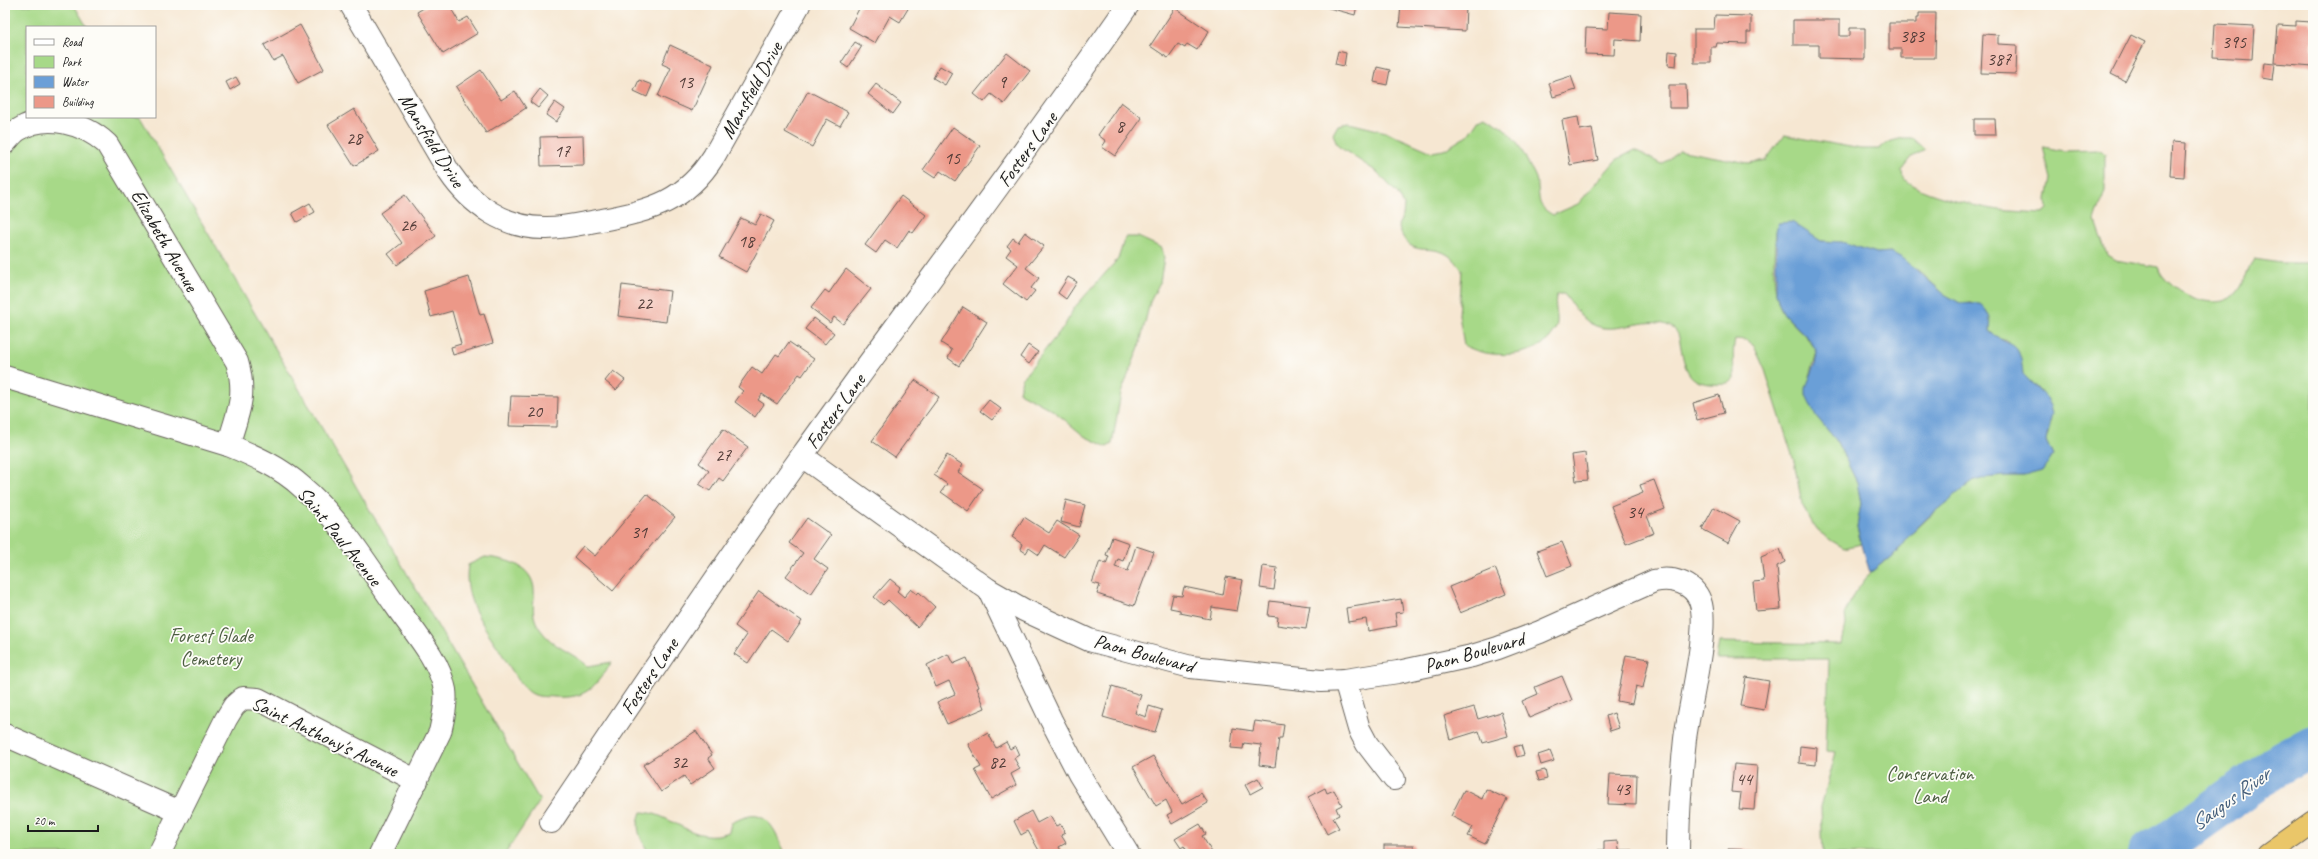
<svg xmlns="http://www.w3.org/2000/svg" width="2318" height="859" font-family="Caveat,sans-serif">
<rect width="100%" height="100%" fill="#fdfcf7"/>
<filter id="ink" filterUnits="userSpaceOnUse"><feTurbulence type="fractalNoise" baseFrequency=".025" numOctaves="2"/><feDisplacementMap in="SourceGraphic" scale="8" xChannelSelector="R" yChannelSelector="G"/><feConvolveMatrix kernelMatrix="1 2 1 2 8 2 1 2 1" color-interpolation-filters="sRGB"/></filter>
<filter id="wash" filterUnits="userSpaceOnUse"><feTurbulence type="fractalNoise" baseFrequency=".012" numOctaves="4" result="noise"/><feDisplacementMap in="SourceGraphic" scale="16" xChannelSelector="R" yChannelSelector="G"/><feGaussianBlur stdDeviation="0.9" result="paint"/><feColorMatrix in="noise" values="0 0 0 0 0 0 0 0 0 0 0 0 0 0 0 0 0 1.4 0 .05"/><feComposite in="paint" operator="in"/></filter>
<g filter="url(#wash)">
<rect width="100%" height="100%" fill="#f6e7d2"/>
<g fill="#a7d988" stroke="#627a52">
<polygon points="5,5 74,5 87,27 27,27 27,117 140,117 540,801 505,854 5,854"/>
<path d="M1485 116C1508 127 1519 143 1529 165 1532 170 1536 176 1537 182 1541 200 1535 205 1553 215L1578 204 1616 160 1635 150 1661 164 1669 160 1678 150 1748 163 1766 160 1784 135 1861 149H1879L1888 142 1903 138H1912L1925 150 1912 157 1902 170C1902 172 1902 176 1904 178 1913 194 1990 210 2009 211 2020 212 2032 212 2043 213L2048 209 2047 199 2051 179 2043 147 2064 151 2097 150 2105 154V191L2095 221 2104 247 2107 255 2115 260 2158 267C2165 289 2209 311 2230 298 2243 290 2247 270 2254 259L2281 263H2313V754L2163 854H1823L1821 807 1836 752 1826 751 1829 659H1716L1719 642 1842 644 1846 624 1845 613 1854 594 1870 573 1885 561 1892 558 1907 538 1939 508 1970 483 1984 478 2006 476H2025L2053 456 2046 441 2051 423 2040 391 2023 374 2008 341 2000 339 1989 331V325L1970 302 1960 303 1944 294 1917 269 1891 252 1877 253 1842 242 1821 241 1811 235 1776 231C1774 253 1770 297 1785 315 1796 328 1809 337 1817 352L1810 376 1816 416 1836 440 1857 482 1861 503 1857 527 1861 544 1844 548 1832 541 1818 531 1809 519 1802 504 1794 461 1765 370 1754 346 1746 340 1735 339C1732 352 1734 365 1734 379L1728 384C1690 386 1686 378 1680 342 1679 337 1678 332 1674 329 1651 312 1620 335 1596 326 1582 321 1573 305 1564 294H1557C1552 305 1561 318 1555 330 1541 359 1488 360 1464 345L1459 315 1462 270C1459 266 1456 261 1452 258 1430 239 1410 264 1398 225L1403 216 1404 205 1398 194 1377 172 1338 146 1333 134 1338 125 1349 123 1386 132 1432 152 1444 150 1468 135 1479 119Z"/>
<polygon points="1125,237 1138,237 1162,248 1164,258 1160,282 1150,302 1139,347 1121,393 1112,444 1107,447 1084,436 1054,411 1019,392 1022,379 1065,325 1074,308 1118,259"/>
<path d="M485 557C509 559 537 567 534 597 533 609 532 618 540 629 552 647 572 652 588 666L612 662C594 687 588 699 555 697 546 696 539 698 531 693 519 686 505 658 497 646 480 621 463 597 468 565Z"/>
<path d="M641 812C671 812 693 846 729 832L731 823C736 821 741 818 746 817 769 809 779 838 784 854H649C641 838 634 830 641 812Z"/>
</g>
<path fill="#6b9fd7" stroke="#445e7a" d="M1792 222 1821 241 1842 242 1877 253 1891 252 1904 259 1944 294 1960 303 1980 304 1986 309 1990 317 1989 331C2010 350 2020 336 2023 374L2046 398 2050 406 2052 414 2046 441 2053 456 2043 471 2025 476H2006L1984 478 1970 483 1927 518 1907 538 1892 558 1885 561 1870 573 1857 527 1861 503 1857 482 1836 440 1816 416 1806 395V387L1815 365 1817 352 1810 340 1784 314 1779 304 1776 293V231L1778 223Z"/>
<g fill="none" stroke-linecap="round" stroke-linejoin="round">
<polyline stroke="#6b9fd7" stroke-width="42" points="2148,854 2172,840 2273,768 2313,746"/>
</g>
<g id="blocks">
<g fill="#ec9888">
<polygon points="429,5 449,5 459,22 468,17 478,33 443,54 417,12"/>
<polygon points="861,5 905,5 909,7 900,22 890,16 875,43 849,28"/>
<polygon points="1318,5 1357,5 1355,15"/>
<polygon points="1401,5 1466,6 1465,31 1399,27"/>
<polygon points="1175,8 1209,31 1197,50 1187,44 1185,48 1178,44 1168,58 1150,46"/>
<polygon points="1609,12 1641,14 1640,41 1615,39 1614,55 1585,54 1586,28 1608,29"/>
<polygon points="1919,13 1936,13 1935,58 1901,58 1901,49 1889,49 1889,23 1916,23 1916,18 1919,18"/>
<polygon points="1715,15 1751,16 1751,32 1747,32 1747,44 1717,43 1716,47 1711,47 1711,63 1694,63 1694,29 1714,29"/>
<polygon points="1793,20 1840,20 1840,36 1850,36 1850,28 1865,28 1865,59 1819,58 1819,45 1793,45"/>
<polygon points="2296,21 2310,22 2310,25 2313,25 2313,66 2275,63 2278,25 2296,26"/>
<polygon points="2215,24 2254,26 2252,59 2213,57"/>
<polygon points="300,25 324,69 298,83 283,56 273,61 264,45"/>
<polygon points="1983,34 1998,35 1998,44 2017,45 2016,74 1981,73"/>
<polygon points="2131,35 2145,42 2125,81 2111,74"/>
<polygon points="855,42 862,46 848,68 841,63"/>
<polygon points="670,45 713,65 692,111 658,96 671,68 662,64"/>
<polygon points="1338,51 1346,53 1344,66 1335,64"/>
<polygon points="1669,51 1677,52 1676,66 1668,65"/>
<polygon points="1007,53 1030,71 1004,104 991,94 984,102 974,94"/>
<polygon points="2264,63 2275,64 2273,80 2262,78"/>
<polygon points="940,66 952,73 945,85 933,78"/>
<polygon points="1377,67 1390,70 1387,85 1374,82"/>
<polygon points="481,70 501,100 515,91 526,108 486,133 456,87"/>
<polygon points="1571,76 1576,90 1553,97 1549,83"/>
<polygon points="236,77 240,84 230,90 226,82"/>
<polygon points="639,80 652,85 647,97 634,91"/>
<polygon points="876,84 901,103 893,114 868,94"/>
<polygon points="1669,85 1686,85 1687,108 1669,108"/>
<polygon points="540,89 548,96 538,108 530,102"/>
<polygon points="808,91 848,112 840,126 827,119 812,147 785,132"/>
<polygon points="555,102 565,109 556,122 546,115"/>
<polygon points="1121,102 1142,118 1115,156 1102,147 1106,141 1098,135"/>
<polygon points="354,109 379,151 354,166 328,125"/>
<polygon points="1578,117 1580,130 1592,128 1598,160 1570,165 1562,120"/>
<polygon points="1974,119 1995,119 1996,135 1974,135"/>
<polygon points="953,127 980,146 955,181 940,171 935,178 923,170"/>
<polygon points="583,136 584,165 541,166 540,137"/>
<polygon points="2172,142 2186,143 2184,177 2170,176"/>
<polygon points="405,195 436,236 397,265 388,254 402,243 380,213"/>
<polygon points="901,196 926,215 913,233 909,230 897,248 885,240 876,253 865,245"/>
<polygon points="310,203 315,212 297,222 292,213"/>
<polygon points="761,214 774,221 746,272 719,257 741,218 755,225"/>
<polygon points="1025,232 1044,246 1026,268 1039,278 1031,288 1035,291 1026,302 1003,284 1018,265 1006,256 1011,249 1007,246 1013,238 1018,242"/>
<polygon points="846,269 871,289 843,324 834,317 830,323 811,308 825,290 829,293"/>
<polygon points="469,277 480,315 484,314 493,343 453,355 451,347 461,344 452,311 431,317 424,291"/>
<polygon points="1068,277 1077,282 1066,299 1058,293"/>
<polygon points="622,285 670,291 666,322 618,316"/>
<polygon points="963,307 987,322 959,366 948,358 952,350 941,343"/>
<polygon points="814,318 834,333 825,344 805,329"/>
<polygon points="789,342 814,359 802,376 799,374 777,404 762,394 758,400 764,404 755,417 735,402 743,391 738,387 752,367 762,374 776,354 779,356"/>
<polygon points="1028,345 1038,352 1029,364 1020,357"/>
<polygon points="613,371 625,380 616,390 605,381"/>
<polygon points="915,380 939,397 895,457 872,441"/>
<polygon points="1719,395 1724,413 1697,420 1693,403"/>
<polygon points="511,396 558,397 557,427 509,426"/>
<polygon points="989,400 1001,409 992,420 980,411"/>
<polygon points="723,429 748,447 723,481 719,478 710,491 699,484 709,471 699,463"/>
<polygon points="1585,453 1588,480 1576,481 1572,455"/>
<polygon points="947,455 963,465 958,472 983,489 968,511 941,492 947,484 934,475"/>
<polygon points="1654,480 1665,509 1647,516 1654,533 1626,544 1611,506 1643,493 1640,485"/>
<polygon points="647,494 675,517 613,591 574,557 583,546 595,556"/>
<polygon points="1066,500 1085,505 1079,527 1061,522"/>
<polygon points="1714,507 1740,521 1728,543 1702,529"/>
<polygon points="1024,517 1049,533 1057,521 1079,535 1064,557 1045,545 1039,555 1029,548 1026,553 1020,549 1022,544 1012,537"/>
<polygon points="807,518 831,535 814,559 828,569 811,594 786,576 803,553 789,543"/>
<polygon points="1112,537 1129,543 1123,561 1118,559 1115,567 1128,571 1136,546 1154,552 1134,606 1097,594 1100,585 1092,583 1100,561 1106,564 1109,556 1106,555"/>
<polygon points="1562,542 1572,566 1547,576 1537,551"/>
<polygon points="1780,549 1785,562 1777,566 1781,609 1756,611 1753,582 1764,581 1761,557"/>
<polygon points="1263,566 1277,568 1274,590 1260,588"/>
<polygon points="1495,568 1506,594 1460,613 1449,587"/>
<polygon points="1226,577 1243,580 1237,611 1212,607 1210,619 1180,613 1180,610 1170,608 1173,595 1182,596 1184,587 1223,595"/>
<polygon points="890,579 900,587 897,591 904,597 911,589 917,594 919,592 935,607 917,627 888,600 883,605 874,597"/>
<polygon points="759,591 802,621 788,641 771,629 748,663 734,654 747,635 735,626"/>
<polygon points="1401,599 1403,612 1395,613 1397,626 1368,631 1366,619 1348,622 1346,608"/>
<polygon points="1270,601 1310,606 1306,629 1277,625 1278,617 1268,616"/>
<polygon points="948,654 953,664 967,658 979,687 977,688 985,708 947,724 937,702 955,694 949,681 936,687 927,665"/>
<polygon points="1626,655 1649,659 1643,688 1636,686 1632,704 1617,701"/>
<polygon points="1562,676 1572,700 1529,718 1522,701 1538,694 1535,687"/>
<polygon points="1746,677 1769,681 1764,710 1741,706"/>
<polygon points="1112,686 1141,695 1135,713 1146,717 1149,706 1162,710 1155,732 1103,717"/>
<polygon points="1474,707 1478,719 1501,712 1508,736 1483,743 1479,731 1450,740 1444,716"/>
<polygon points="1614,713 1619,728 1610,731 1606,716"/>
<polygon points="1255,721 1284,725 1282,738 1279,738 1275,767 1259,765 1261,745 1244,743 1243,749 1231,748 1233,728 1253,731"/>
<polygon points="696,731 712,755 708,758 715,768 690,785 684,776 661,792 643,765"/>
<polygon points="988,733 996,748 1006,742 1010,749 1015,746 1019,755 1014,758 1020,769 1011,774 1016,785 991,799 975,770 981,767 968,744"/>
<polygon points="1521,745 1524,755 1517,757 1514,747"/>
<polygon points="1800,746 1817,748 1816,765 1799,763"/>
<polygon points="1550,751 1554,761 1541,765 1538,755"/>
<polygon points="1153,756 1182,804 1201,793 1208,803 1172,824 1167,815 1172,812 1166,800 1156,806 1133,767"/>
<polygon points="1734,764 1757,766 1754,810 1739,809 1741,793 1731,792"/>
<polygon points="1545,770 1547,779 1539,781 1536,772"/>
<polygon points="1610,774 1637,775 1636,805 1608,804"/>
<polygon points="1258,778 1263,787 1250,794 1245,785"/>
<polygon points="1325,788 1327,793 1334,790 1342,805 1336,808 1339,815 1333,818 1339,828 1327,834 1308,797"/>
<polygon points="1486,789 1507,799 1485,844 1468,836 1473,827 1451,816 1464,790 1482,799"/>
<polygon points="1031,811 1037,823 1050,816 1056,826 1060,824 1065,833 1061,835 1066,843 1059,847 1063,854 1041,854 1028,831 1021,835 1014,821"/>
<polygon points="1200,824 1206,834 1202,836 1213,854 1189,854 1184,846 1181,848 1175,839"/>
<polygon points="1618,841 1619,850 1633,850 1633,854 1598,854 1598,850 1604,850 1604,842"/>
<rect x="1384" y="845" width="30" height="9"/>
<polygon points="1728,849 1754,850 1754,854 1728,854"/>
</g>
</g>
</g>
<g filter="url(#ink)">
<use href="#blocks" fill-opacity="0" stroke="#68635c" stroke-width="1"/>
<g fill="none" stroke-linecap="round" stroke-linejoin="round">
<g stroke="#68635c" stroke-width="24">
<g id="minor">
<path d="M351 5 449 172C471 205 506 229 547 228 566 228 584 223 602 220 652 210 685 202 714 156L799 5"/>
<path d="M5 143C9 139 13 133 18 130 46 112 84 123 107 144L237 362C247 395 238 413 228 445"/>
<path d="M5 377 228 445C255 456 280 467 302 487 340 519 368 566 396 606 414 632 439 659 445 690 447 704 443 719 440 732L380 854"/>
<path d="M802 456 989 590 1024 610 1089 640 1191 667 1321 681 1345 680 1398 672 1472 656 1498 648 1540 632 1654 581C1671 577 1693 582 1700 601 1710 627 1689 706 1685 739 1681 777 1678 816 1678 854"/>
<polyline points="989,590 1051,720 1079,774 1128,854"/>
<polyline points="1345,680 1359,729 1367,744 1394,779"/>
<polyline points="5,735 180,812"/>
<path d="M551 822C633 700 715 577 801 457 909 306 1022 158 1128 5"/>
<polyline points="159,854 226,719 234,706 243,698 258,699 417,781"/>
</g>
</g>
<g stroke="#68635c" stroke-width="24">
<polyline id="highway" points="2268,854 2313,822"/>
</g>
<use href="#minor" stroke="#fff" stroke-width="22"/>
<use href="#highway" stroke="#eac669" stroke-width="22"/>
</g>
</g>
<g text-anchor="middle" stroke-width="3.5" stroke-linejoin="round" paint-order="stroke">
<g font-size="18" fill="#503b37">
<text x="1912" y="42">383</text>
<text x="2234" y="48">395</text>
<text x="1999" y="65">387</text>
<text x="685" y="88">13</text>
<text x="1002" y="88">9</text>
<text x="1120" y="132">8</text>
<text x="354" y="144">28</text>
<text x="562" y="157">17</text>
<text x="952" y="164">15</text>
<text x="408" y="231">26</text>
<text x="746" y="247">18</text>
<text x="644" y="309">22</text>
<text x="534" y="417">20</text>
<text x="723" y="461">27</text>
<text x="1635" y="518">34</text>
<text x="639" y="538">31</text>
<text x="679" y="768">32</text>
<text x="997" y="768">82</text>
<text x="1744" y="785">44</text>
<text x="1622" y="795">43</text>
</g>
<g font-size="20" fill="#1c1c1c" stroke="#fdfcf7">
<text transform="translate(751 90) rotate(-61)" y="7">Mansfield Drive</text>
<text transform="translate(432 140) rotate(58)" y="7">Mansfield Drive</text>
<text transform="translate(1027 149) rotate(-54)" y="7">Fosters Lane</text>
<text transform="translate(165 240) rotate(60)" y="7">Elizabeth Avenue</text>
<text transform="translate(835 411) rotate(-54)" y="7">Fosters Lane</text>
<text transform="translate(340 536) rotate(51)" y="7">Saint Paul Avenue</text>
<text transform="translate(1474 652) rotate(-16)" y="7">Paon Boulevard</text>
<text transform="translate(1144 653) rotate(15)" y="7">Paon Boulevard</text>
<text transform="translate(649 676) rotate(-56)" y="7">Fosters Lane</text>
<text transform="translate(325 736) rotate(26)" y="7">Saint Anthony's Avenue</text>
</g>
<g font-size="20" fill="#4d5e42" stroke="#fdfcf7">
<text x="211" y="642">Forest Glade<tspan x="211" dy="23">Cemetery</tspan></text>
<text x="1930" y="780">Conservation<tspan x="1930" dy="23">Land</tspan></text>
</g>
<g font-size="21" font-style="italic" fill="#445e7a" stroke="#fdfcf7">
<text transform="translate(2230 799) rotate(-36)" y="7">Saugus River</text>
</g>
</g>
<rect width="2318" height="859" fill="none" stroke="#fdfcf7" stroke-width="20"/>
<rect x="26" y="26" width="130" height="92" fill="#fdfcf7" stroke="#a3a29f"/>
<rect x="34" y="39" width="20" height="6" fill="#ffffff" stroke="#a3a29f"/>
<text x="62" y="46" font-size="12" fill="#1c1c1c">Road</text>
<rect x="34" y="56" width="20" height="12" fill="#a7d988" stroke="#a3a29f"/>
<text x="62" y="66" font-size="12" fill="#1c1c1c">Park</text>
<rect x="34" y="76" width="20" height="12" fill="#6b9fd7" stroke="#a3a29f"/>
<text x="62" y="86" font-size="12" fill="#1c1c1c">Water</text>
<rect x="34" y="96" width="20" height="12" fill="#ec9888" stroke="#a3a29f"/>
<text x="62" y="106" font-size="12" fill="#1c1c1c">Building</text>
<path d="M28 825v6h70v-6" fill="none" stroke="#1c1c1c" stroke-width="2"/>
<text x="34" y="825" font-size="12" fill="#1c1c1c" stroke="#fdfcf7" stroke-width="3" paint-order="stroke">20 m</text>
</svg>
